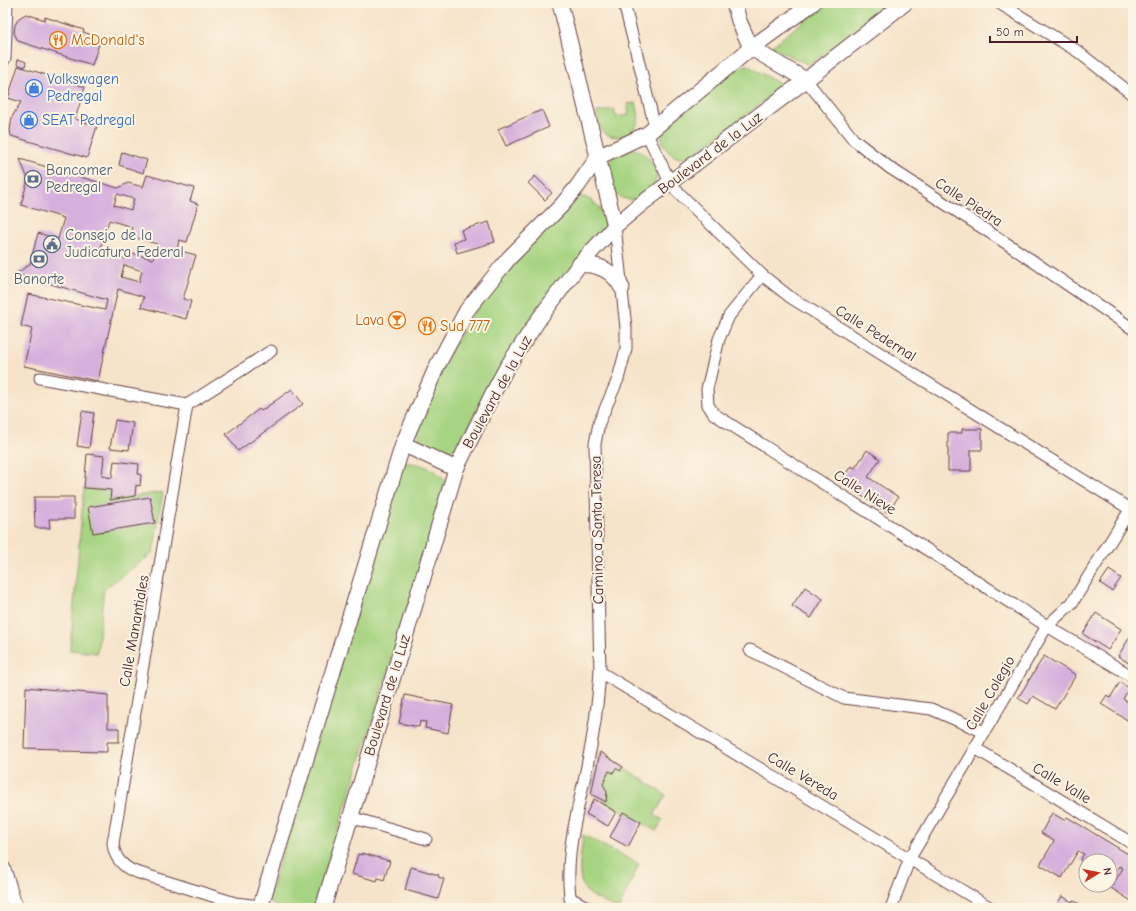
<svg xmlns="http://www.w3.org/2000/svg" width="1136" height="911" font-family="'Comic Neue',sans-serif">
<rect width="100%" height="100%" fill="#fcf5e5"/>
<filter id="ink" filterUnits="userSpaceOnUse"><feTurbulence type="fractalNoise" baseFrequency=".025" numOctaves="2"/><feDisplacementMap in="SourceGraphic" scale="8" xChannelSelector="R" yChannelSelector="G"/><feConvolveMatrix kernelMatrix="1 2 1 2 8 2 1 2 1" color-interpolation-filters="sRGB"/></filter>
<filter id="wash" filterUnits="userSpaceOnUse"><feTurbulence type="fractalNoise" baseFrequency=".012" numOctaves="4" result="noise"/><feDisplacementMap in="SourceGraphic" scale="16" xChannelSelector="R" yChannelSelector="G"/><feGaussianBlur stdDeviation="0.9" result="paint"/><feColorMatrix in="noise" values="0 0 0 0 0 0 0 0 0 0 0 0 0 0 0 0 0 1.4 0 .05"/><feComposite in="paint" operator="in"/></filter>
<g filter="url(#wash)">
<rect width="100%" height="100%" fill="#f6e4ca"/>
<g fill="#a7d482" stroke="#787a56">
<polygon points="827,3 891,3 809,65 771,47"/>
<path d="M747 65 783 86 690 158C672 161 660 148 662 130L729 70Z"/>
<path d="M636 103C638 110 640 117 637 124 631 137 611 142 602 130 599 126 598 117 597 112L614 109 616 117 629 115 627 104Z"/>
<path d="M634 149C653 155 666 175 649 191 647 193 645 196 643 197 634 203 618 199 612 191 610 188 610 182 610 179 609 175 607 170 608 166 609 156 625 150 634 149Z"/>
<path d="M579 196C596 199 605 211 605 229L484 395 458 448C438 456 423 449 415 430 431 389 450 347 475 311 505 269 543 233 579 196Z"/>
<path d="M402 463C421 462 436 469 448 484L313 908H278L268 900Z"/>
<polygon points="84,488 111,490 110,500 163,492 153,553 104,589 97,653 70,650"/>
<polygon points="600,752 666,795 654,815 663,820 656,831 591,794"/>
<path d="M583 835 639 864 619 908H616C608 904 598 900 591 895 573 884 582 853 583 835Z"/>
</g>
<g id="blocks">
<g fill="#d5b0dd" fill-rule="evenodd">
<polygon points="26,14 45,20 45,17 84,30 83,32 101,38 92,65 18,41 14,33 15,25 19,18"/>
<polygon points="18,59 26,62 25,67 17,64"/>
<polygon points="18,66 85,87 75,119 97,126 87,158 11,136 10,130 12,117 21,102 8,98"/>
<polygon points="542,110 549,127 506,146 498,129"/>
<polygon points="122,152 147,160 143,173 119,165"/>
<path d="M20 159 118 188 128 183 143 187 147 175 194 188 190 201 198 204 187 242 179 240 177 250 196 255 183 299 191 301 186 319 141 307 144 297 118 289 98 381 24 366 32 329 21 326 28 294 105 310 107 300 16 274 30 264 38 233 58 239 64 218 21 205 28 179ZM117 194 134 199 131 210 114 205ZM109 220 132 227 130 236 157 244 153 259 134 254 126 259 100 251ZM124 265 142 271 139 282 121 277Z"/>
<polygon points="535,176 552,193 545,200 528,183"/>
<polygon points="489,222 495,242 457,253 454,242 464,239 461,230"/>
<polygon points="292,389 303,404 238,451 226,434 259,409 261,411"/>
<polygon points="82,411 94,413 89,448 77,446"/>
<polygon points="115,420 133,423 129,450 110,448"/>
<polygon points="962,429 982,429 982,450 971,450 971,471 948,471 948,433 962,433"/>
<polygon points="867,450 880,459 868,477 898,497 888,513 840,482 851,466 855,468"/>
<polygon points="87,454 104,456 102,476 112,478 114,461 139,464 138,474 141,475 140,486 136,485 135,496 110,500 111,490 84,488"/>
<polygon points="34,497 74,497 74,519 49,519 50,528 35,528"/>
<polygon points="150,497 155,523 93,533 88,507"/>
<polygon points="1109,570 1121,578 1112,591 1100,583"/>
<polygon points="805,587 823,599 811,618 792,606"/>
<polygon points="1096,613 1121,629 1108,650 1083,634"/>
<polygon points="1133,632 1133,666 1118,656"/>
<polygon points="1044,656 1076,675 1055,709 1033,696 1028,704 1018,698"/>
<polygon points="1120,682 1129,688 1123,699 1133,705 1133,715 1129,721 1101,704 1107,695 1110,698"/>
<polygon points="26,687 108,695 108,728 119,728 119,742 107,742 107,752 59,751 59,749 24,748"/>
<polygon points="405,695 453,705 448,733 425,728 426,722 420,721 419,727 399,723"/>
<polygon points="600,752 623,767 620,771 616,768 613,773 609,771 603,784 607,792 606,802 591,794"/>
<polygon points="594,799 616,812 608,826 586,814"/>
<polygon points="623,812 641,822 628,847 610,837"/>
<polygon points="1052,813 1064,820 1067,817 1133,857 1133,902 1111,888 1123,868 1119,866 1110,882 1110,861 1086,861 1086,864 1080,860 1084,854 1078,851 1062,878 1040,865 1054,841 1041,833"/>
<polygon points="362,853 390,861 384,880 378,878 377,881 352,874 358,854 362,855"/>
<polygon points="411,867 439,875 438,877 444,879 438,899 405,890"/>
<polygon points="1062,896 1072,902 1073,900 1086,908 1055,908"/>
</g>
</g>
</g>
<g filter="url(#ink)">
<use href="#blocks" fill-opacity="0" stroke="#643d43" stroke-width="1"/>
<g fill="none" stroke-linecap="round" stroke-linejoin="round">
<g stroke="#643d43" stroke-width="13">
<g id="street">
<polyline points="624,3 655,127"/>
<polyline points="999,3 1077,51 1133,95"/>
<polyline points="806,80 854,140 890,168 1012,247 1133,329"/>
<polyline points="647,134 670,182 677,191 762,275 790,297 1133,511"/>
<polyline points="762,275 729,316 719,339 707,389 708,405 714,414 1047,626 1133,677"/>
<polyline points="40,378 187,405"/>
<path d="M187 405 113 843C114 857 121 865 133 871L235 903 261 906"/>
<polyline points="187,405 271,351"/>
<polyline points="750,650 844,698 931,709 984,732"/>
<polyline points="600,672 991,908"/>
<polyline points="975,748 1133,844"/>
<polyline points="350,817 426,839"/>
<polyline points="570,898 589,908"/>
<path d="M572 908C562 861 578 811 587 766 594 734 598 703 600 672L595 444 599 423 618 379 626 349V328L615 226"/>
<polyline points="891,908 910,858 1047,626 1072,603 1133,505"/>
</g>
</g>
<g stroke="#643d43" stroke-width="17">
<g id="secondary">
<polyline points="560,3 615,226"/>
<polyline points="734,3 739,21 751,48 806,80"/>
<polyline points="3,58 5,3"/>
<path d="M579 265C599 263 613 271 622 288"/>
<polyline points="403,444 456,469"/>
<polyline points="3,869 13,901 17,908"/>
<polyline points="260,908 403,444 437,366 467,310 509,258 561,206 577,187 598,157 647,134 751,48 813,3"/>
<polyline points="323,908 456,469 492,395 507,367 539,319 579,265 615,226 640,205 806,80 905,3"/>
</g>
</g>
<use href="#street" stroke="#fff" stroke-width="11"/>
<use href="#secondary" stroke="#fff" stroke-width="15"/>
</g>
</g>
<defs>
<g id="restaurant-ring" transform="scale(0.9)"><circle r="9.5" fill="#fcf5e5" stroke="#e8710a" stroke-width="1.5"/><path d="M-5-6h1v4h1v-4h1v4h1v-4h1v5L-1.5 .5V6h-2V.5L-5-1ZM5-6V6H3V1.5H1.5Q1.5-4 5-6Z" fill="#e8710a"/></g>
<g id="shop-ring" transform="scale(0.9)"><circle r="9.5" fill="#fcf5e5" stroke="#3f7fe0" stroke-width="1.5"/><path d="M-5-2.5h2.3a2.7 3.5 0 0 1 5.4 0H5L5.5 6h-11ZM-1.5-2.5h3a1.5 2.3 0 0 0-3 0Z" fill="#3f7fe0"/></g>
<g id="bank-ring" transform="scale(0.9)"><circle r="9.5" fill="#fcf5e5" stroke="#5c6f8a" stroke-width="1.5"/><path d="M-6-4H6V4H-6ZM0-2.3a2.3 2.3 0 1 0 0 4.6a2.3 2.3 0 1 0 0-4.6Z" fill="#5c6f8a"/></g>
<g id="civic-ring" transform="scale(0.9)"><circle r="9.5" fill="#fcf5e5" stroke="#5c6f8a" stroke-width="1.5"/><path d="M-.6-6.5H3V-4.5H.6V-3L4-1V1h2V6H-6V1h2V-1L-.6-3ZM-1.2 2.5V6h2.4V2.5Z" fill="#5c6f8a"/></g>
<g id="bar-ring" transform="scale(0.9)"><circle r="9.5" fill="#fcf5e5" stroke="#e8710a" stroke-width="1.5"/><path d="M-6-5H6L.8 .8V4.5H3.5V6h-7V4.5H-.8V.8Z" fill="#e8710a"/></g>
</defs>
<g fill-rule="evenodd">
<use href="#restaurant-ring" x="58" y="40"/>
<use href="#shop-ring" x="34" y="88"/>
<use href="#shop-ring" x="29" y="120"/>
<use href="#bank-ring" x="33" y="179"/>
<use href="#civic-ring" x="52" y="244"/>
<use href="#bank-ring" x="39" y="259"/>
<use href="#bar-ring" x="397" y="320"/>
<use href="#restaurant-ring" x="427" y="326"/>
</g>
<g text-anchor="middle" stroke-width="4" stroke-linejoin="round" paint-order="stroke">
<g font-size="15" fill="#c56008" stroke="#fcf5e5" text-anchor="start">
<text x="71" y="45">McDonald's</text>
<text x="384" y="325" text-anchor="end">Lava</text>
<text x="440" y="331">Sud 777</text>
</g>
<g font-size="15" fill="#366cbe" stroke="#fcf5e5" text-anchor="start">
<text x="47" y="84">Volkswagen<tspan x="47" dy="17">Pedregal</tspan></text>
<text x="42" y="125">SEAT Pedregal</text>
</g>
<g font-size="15" fill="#4a1f2b" stroke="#fcf5e5">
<text transform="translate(710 153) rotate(-37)" y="5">Boulevard de la Luz</text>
<text transform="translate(969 202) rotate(33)" y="5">Calle Piedra</text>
<text transform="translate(876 333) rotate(32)" y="5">Calle Pedernal</text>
<text transform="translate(497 392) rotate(-61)" y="5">Boulevard de la Luz</text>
<text transform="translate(865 492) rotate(32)" y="5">Calle Nieve</text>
<text transform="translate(597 530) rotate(-91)" y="5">Camino a Santa Teresa</text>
<text transform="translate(134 631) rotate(-80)" y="5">Calle Manantiales</text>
<text transform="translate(990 693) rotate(-60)" y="5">Calle Colegio</text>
<text transform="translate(387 695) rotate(-73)" y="5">Boulevard de la Luz</text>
<text transform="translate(803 776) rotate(31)" y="5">Calle Vereda</text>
<text transform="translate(1062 783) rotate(31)" y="5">Calle Valle</text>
</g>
<g font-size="15" fill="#4e5e75" stroke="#fcf5e5" text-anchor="start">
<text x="46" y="175">Bancomer<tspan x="46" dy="17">Pedregal</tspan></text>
<text x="65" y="240">Consejo de la<tspan x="65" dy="17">Judicatura Federal</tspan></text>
<text x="39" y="284" text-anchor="middle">Banorte</text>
</g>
</g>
<rect width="1136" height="911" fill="none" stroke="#fcf5e5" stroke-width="16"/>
<g transform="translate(1098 873) rotate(80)"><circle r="19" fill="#fcf5e5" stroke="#b59f9b"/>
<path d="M0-3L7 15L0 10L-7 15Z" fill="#c8321e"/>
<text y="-6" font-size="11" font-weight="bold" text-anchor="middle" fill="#4a1f2b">N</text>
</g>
<path d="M990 36v6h87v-6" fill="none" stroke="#4a1f2b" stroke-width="2"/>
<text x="996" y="36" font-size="12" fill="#4a1f2b" stroke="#fcf5e5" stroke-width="3" paint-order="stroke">50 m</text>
</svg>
